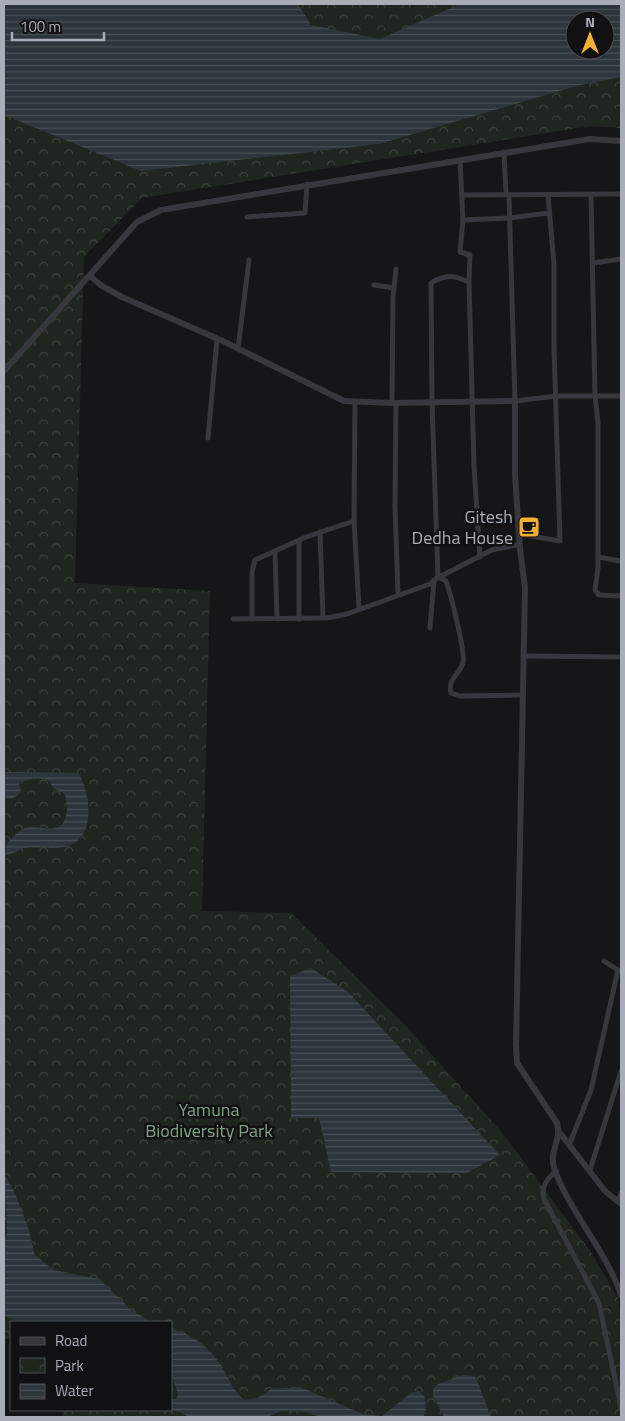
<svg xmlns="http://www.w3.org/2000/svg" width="625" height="1421" font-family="'Titillium Web',sans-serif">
<defs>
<pattern id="park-crowns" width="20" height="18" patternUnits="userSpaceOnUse" patternTransform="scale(1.25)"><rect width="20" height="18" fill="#1e261f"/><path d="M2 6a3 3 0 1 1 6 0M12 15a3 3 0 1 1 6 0" fill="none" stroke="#3c433d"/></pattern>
<pattern id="water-rules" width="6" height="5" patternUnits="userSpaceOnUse" patternTransform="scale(1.25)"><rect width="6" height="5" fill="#2c353c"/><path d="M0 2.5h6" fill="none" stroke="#485056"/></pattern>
</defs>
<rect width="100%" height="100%" fill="#161618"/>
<path fill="url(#park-crowns)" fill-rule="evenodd" d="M4 4H621V128L591 126 142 198 84 257 75 583 210 591 202 911 291 913 403 1023 501 1131 591 1252 618 1298 621 1322V1417H62V1410H171V1322H11V1339H4ZM575 20H605V50H575Z"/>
<g fill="url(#water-rules)" fill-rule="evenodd">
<path d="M4 4H298L311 25 380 39 460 4H621V77L580 85 379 144 141 171 4 115ZM575 20H605V50H575Z"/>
<path d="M4 772 78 773C90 791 96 831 73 844 61 851 40 846 26 848 18 849 13 855 5 855L6 845C11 840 16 832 23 829 38 822 60 839 66 816 68 808 67 801 64 793 56 790 52 789 50 781 39 777 28 778 19 784L21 791C17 799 11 798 4 799Z"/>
<polygon points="311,968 348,992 500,1155 467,1173 331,1172 319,1118 291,1118 290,976"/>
<path d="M4 1174 14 1191 28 1227 35 1255 54 1270 99 1279 131 1310 152 1322H45C26 1317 24 1325 4 1316V1247L7 1231Z"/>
<path d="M171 1328C197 1337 211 1348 224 1371 230 1382 235 1392 244 1400L257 1398 271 1389 300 1387 363 1414 382 1416 411 1393 419 1391 425 1397 426 1411 423 1417H321L302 1411H281L268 1417H189L180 1412 170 1410 171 1399H176L178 1395 171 1373Z"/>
<polygon points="463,1375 475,1376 491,1417 444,1417 433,1396 433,1389 438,1384"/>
</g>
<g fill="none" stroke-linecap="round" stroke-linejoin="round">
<g stroke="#37383d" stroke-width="5">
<polyline points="504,152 506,194"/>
<polyline points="460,160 463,220 460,252 470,255 469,282 474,467 480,557"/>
<polyline points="462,195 621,194"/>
<polyline points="591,195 595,395 598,423 598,568 595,590 599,595 621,596"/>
<polyline points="509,196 515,401 556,396 621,396"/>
<polyline points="247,217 305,213 307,184"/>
<polyline points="463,220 509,218 549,213"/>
<polyline points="593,263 621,259"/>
<polyline points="374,285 394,288"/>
<polyline points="238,349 249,260"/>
<polyline points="355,403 354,521 359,608"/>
<polyline points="392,403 393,297 396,269"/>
<polyline points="396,403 395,507 398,594"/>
<polyline points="208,438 217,339"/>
<polyline points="320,532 323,618"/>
<polyline points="519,534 560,541 554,347 554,264 548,195"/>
<polyline points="299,541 299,619"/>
<polyline points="275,551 277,619"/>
<polyline points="598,557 621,561"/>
<path d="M438 577 446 581C451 595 465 650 463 662 461 674 447 678 451 693L460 696 523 695"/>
<polyline points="439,577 492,550 520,544"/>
<path d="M233 619 327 618 347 614 430 584 438 577 432 403 431 283C445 274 454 275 469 282"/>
<polyline points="252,619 252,572 255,560 306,537 354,521"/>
<polyline points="430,628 434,580"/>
<polyline points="523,656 621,657"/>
<polyline points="604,961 621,972"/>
<polyline points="570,1143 591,1090 618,970"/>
<polyline points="590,1170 621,1071"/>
<path d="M556 1171C547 1179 541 1186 544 1199L599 1303 621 1408"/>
<polyline points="618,1202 621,1193"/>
</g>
<g stroke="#37383d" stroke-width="6">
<path d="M90 276 102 286 122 297 225 342 344 401 392 403 515 401V475L520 549 525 588 516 1045 517 1063 557 1123C562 1139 549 1151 554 1168 570 1213 606 1250 621 1295"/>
<polyline points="4,371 137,222 161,210 589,139 621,141"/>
<polyline points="560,1133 605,1191 621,1204"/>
</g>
</g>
<defs>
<g id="cafe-square" transform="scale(1.125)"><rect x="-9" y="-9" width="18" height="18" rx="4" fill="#f2b134" stroke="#111113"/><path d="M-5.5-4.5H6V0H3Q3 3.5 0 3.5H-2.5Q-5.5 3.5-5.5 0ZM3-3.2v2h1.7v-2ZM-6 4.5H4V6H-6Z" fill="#111"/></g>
</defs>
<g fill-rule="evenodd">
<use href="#cafe-square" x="529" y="527"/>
</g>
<g text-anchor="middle" stroke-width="5" stroke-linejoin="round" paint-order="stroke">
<g font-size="18" fill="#a8adb8" stroke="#111113" text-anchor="end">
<text x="513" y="523">Gitesh<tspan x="513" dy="21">Dedha House</tspan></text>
</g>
<g font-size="18" fill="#7fa381" stroke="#111113">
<text x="209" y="1116">Yamuna<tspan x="209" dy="21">Biodiversity Park</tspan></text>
</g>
</g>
<rect width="625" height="1421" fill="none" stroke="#a8adb8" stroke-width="10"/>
<rect x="10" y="1321" width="162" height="90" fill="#111113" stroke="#4d4f55"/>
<rect x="20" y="1337" width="25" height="8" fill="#37383d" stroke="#4d4f55"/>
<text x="55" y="1346" font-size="15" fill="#a8adb8">Road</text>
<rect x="20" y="1358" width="25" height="15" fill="url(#park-crowns)" stroke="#4d4f55"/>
<text x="55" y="1371" font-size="15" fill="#a8adb8">Park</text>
<rect x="20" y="1384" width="25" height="15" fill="url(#water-rules)" stroke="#4d4f55"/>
<text x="55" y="1396" font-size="15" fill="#a8adb8">Water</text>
<g transform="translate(590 35)"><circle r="24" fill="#111113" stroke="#4d4f55"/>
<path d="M0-4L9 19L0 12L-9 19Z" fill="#f2b134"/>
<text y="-8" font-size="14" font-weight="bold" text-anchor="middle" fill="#a8adb8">N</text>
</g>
<path d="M12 32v8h92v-8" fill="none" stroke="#a8adb8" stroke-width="2.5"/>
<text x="20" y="32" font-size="15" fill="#a8adb8" stroke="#111113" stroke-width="4" paint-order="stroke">100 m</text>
</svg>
